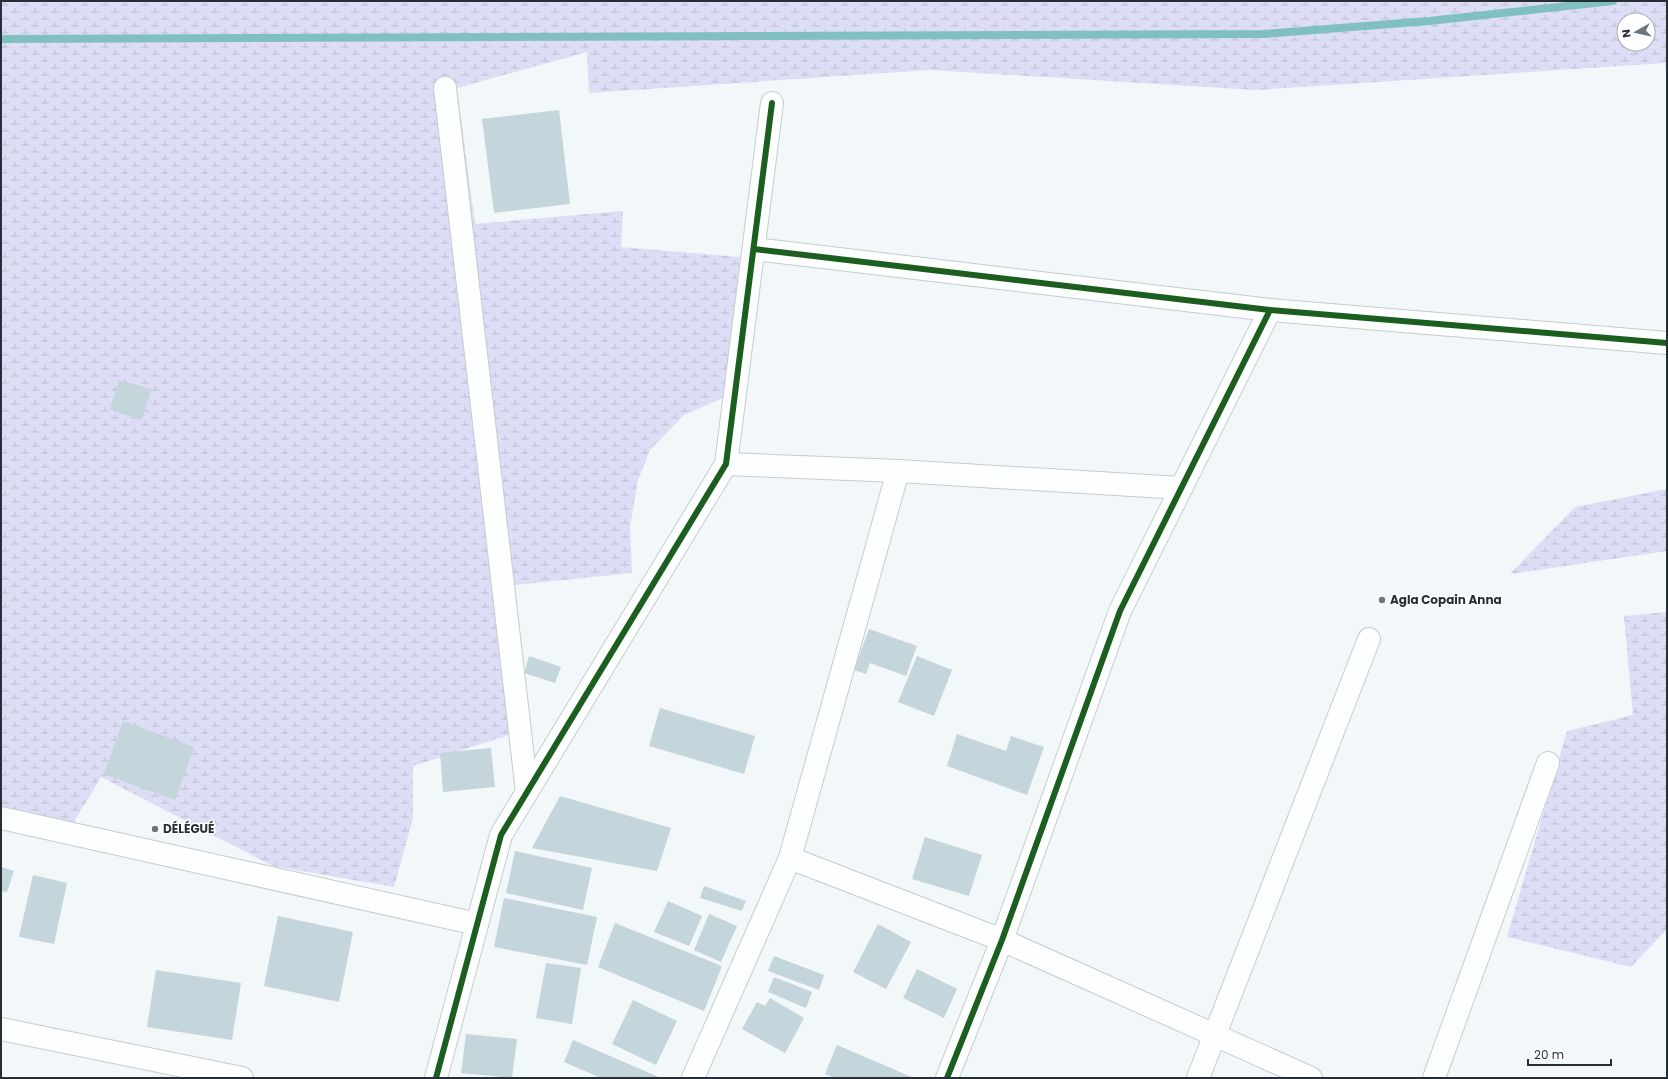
<svg xmlns="http://www.w3.org/2000/svg" width="1668" height="1079" font-family="Poppins,sans-serif">
<defs>
<pattern id="wetland-marsh" width="20" height="14" patternUnits="userSpaceOnUse"><rect width="20" height="14" fill="#ddddf5"/><path d="M1 5h8M5 5V1M11 12h8M15 12V8" fill="none" stroke="#bebed3"/></pattern>
</defs>
<rect width="100%" height="100%" fill="#f2f7fa"/>
<g fill="url(#wetland-marsh)" fill-rule="evenodd">
<path d="M1 1H1667V76L1665 63 1256 90 929 70 589 93 587 52 457 88 475 224 623 211 621 247 740 257 725 397 684 415 650 450 638 480 630 526 632 573 515 585 527 729 413 766V818L394 887 273 866 101 777 74 822 1 808ZM1624 20H1648V44H1624Z"/>
<polygon points="1667,489 1667,551 1510,574 1575,507"/>
<polygon points="1667,612 1667,929 1631,967 1507,937 1567,731 1633,715 1624,616"/>
</g>
<g fill="none" stroke-linecap="round" stroke-linejoin="round">
<polyline stroke="#81c0c1" stroke-width="8" points="1,39 1264,34 1429,21 1613,1"/>
</g>
<g fill="#c4d5db">
<polygon points="559,110 570,204 494,213 482,119"/>
<polygon points="119,380 151,389 142,420 110,410"/>
<polygon points="869,629 917,646 906,676 870,663 866,674 854,670"/>
<polygon points="529,656 561,667 555,683 524,673"/>
<polygon points="917,656 952,670 934,716 898,702"/>
<polygon points="660,708 755,736 744,774 649,746"/>
<polygon points="123,721 194,747 175,800 104,774"/>
<polygon points="957,734 1006,751 1011,736 1044,747 1027,795 947,766"/>
<polygon points="491,748 495,787 443,792 440,753"/>
<polygon points="560,796 671,828 657,871 532,848"/>
<polygon points="925,837 982,855 969,896 912,879"/>
<polygon points="515,851 592,868 583,910 506,893"/>
<polygon points="1,867 14,871 7,892 1,891"/>
<polygon points="33,875 67,883 54,944 19,937"/>
<polygon points="704,886 746,901 742,911 700,898"/>
<polygon points="504,898 597,917 587,965 494,947"/>
<polygon points="668,901 702,916 689,946 654,932"/>
<polygon points="709,914 737,926 721,962 694,950"/>
<polygon points="278,916 353,932 339,1002 264,986"/>
<polygon points="615,923 722,966 704,1011 598,967"/>
<polygon points="878,924 911,942 886,989 853,972"/>
<polygon points="774,956 824,975 819,990 768,971"/>
<polygon points="546,963 581,968 572,1024 536,1018"/>
<polygon points="917,969 957,989 944,1018 903,998"/>
<polygon points="156,970 241,983 232,1040 147,1027"/>
<polygon points="774,977 812,992 806,1008 768,992"/>
<polygon points="770,998 804,1018 785,1053 742,1029 757,1002 765,1006"/>
<polygon points="633,1000 677,1021 656,1065 612,1044"/>
<polygon points="466,1034 517,1039 512,1078 461,1073"/>
<polygon points="573,1040 661,1078 601,1078 564,1062"/>
<polygon points="837,1045 914,1078 834,1078 825,1074"/>
</g>
<g fill="none" stroke-linecap="round" stroke-linejoin="round">
<g stroke="#c5ccd0" stroke-width="24">
<g id="minor">
<polyline points="445,88 527,792"/>
<polyline points="754,249 1270,310 1667,343"/>
<polyline points="726,464 898,471 1181,488"/>
<polyline points="1,818 477,924"/>
<polyline points="790,858 1002,940 1311,1078"/>
<polyline points="1,1029 242,1078"/>
<polyline points="436,1078 501,835 726,464 772,103"/>
<polyline points="693,1078 790,858 898,471"/>
<polyline points="947,1078 1002,940 1120,611 1270,310"/>
<polyline points="1198,1078 1369,639"/>
<polyline points="1434,1078 1548,763"/>
</g>
</g>
<use href="#minor" stroke="#fdfefe" stroke-width="22"/>
<g stroke="#fff" stroke-width="8">
<g id="cycleway">
<polyline points="754,249 1270,310 1667,343"/>
<polyline points="436,1078 501,835 726,464 772,103"/>
<polyline points="947,1078 1002,940 1120,611 1270,310"/>
</g>
</g>
<use href="#cycleway" stroke="#1b5e20" stroke-width="6"/>
</g>
<g fill="#6e757b" stroke="#fff" stroke-width="1.5">
<circle cx="1382" cy="600" r="4"/>
<circle cx="155" cy="829" r="4"/>
</g>
<g text-anchor="middle" stroke-width="3" stroke-linejoin="round" paint-order="stroke">
<g font-size="12" font-weight="bold" fill="#272f36" stroke="#fff" text-anchor="start">
<text x="1390" y="604">Agla Copain Anna</text>
<text x="163" y="833">DÉLÉGUÉ</text>
</g>
</g>
<rect width="1668" height="1079" fill="none" stroke="#272f36" stroke-width="4"/>
<g transform="translate(1636 32) rotate(262)"><circle r="19" fill="#ffffff" stroke="#a9acaf"/>
<path d="M0-3L7 15L0 10L-7 15Z" fill="#6e757b"/>
<text y="-6" font-size="11" font-weight="bold" text-anchor="middle" fill="#272f36">N</text>
</g>
<path d="M1528 1059v6h83v-6" fill="none" stroke="#272f36" stroke-width="2"/>
<text x="1534" y="1059" font-size="12" fill="#272f36" stroke="#ffffff" stroke-width="3" paint-order="stroke">20 m</text>
</svg>
